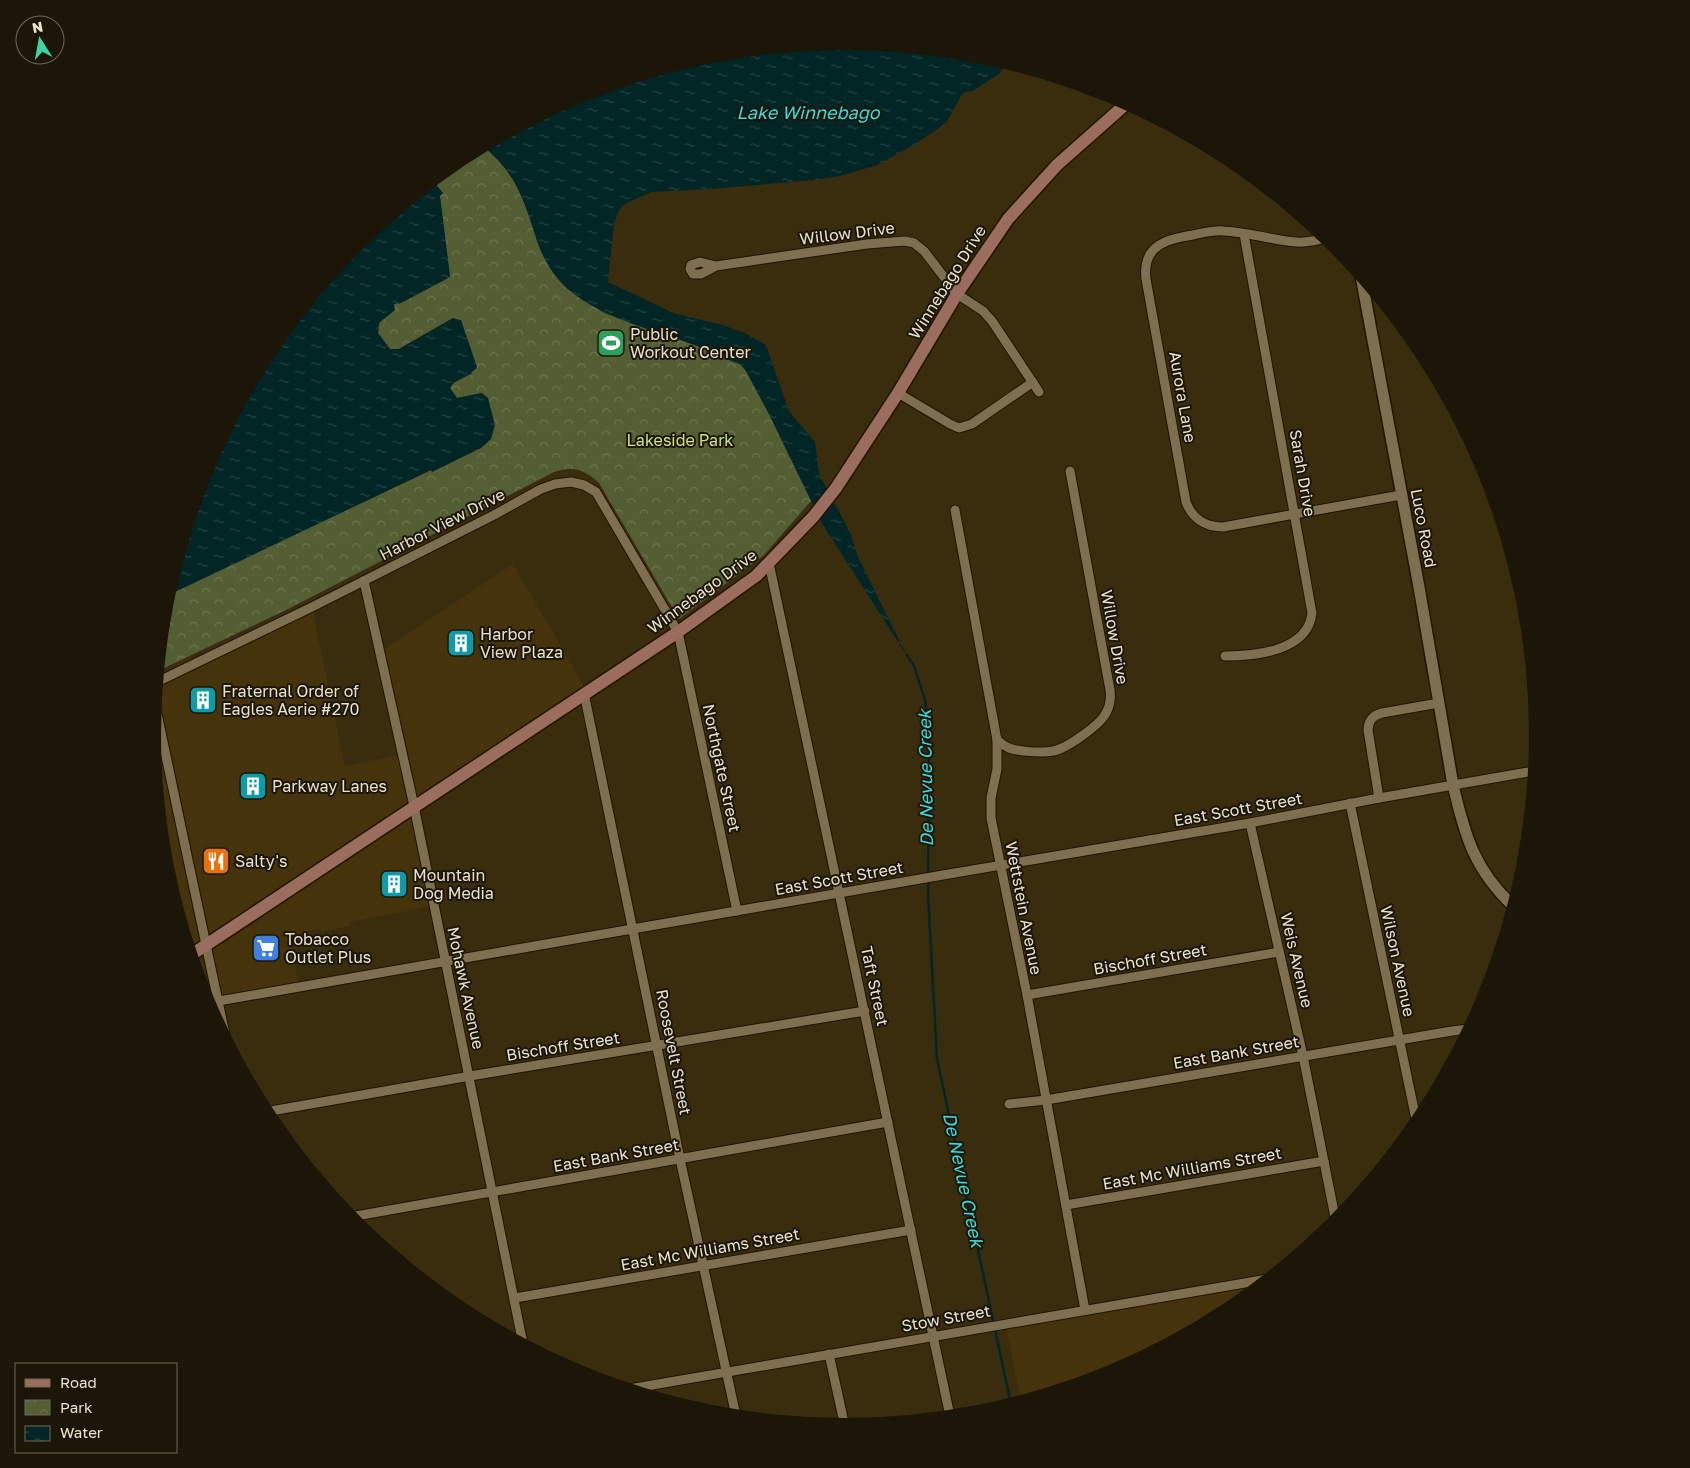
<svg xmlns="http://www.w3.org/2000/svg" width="1690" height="1468" font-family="'Golos Text',sans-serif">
<defs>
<pattern id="park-crowns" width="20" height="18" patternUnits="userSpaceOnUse" patternTransform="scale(1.25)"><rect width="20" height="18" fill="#545e33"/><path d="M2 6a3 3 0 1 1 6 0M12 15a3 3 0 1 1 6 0" fill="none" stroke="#6d7550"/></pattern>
<pattern id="water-ripples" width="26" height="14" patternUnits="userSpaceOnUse" patternTransform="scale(1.25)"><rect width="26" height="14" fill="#022526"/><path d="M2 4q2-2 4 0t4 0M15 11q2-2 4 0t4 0" fill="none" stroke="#274444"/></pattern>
</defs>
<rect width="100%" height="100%" fill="#3a2d0e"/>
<g fill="#44330b">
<polygon points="513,564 587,691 414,806 433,906 350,922 351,926 321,932 320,929 290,935 299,987 218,1001 206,945 191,955 166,869 152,734 157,682 312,607 345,766 402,754 379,653"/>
<polygon points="1268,1279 1230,1310 1110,1374 1021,1401 1005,1323"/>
</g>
<path fill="url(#park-crowns)" d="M483 146 501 162 514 181 564 286 604 313 697 346 741 365 746 371 769 414 811 501 764 555 679 619 599 483C584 469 573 466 554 472L290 608 158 671 166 599 170 585 175 591 431 470 482 393 457 398 450 388 453 383 472 374 453 318 399 349H390L378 333 379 323 394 307V304L398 303 399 304 450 277 440 196 443 193 437 186 438 178 437 177 460 158Z"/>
<g fill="url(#water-ripples)">
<path d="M845 41 980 55 1007 63 1000 73 973 91 965 92 961 96 948 120 939 128 912 146 877 165 840 176 815 180 711 189 651 192 625 204 619 210 614 224 608 282 676 314 723 325 747 334 766 345 789 411 815 442 819 474 851 534 858 557 907 656 823 525 769 414 746 371 741 365C726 359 711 351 695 345 651 329 583 314 554 274 538 252 536 235 527 211 517 182 506 166 483 146L580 94 710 55Z"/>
<path d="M437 177H438L437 186 443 193 440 196 450 277 399 304 398 303 394 304 395 310 379 323 378 333 390 349H399L453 318 461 320 477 367C469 378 456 377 450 388L457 398 482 393 488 398 495 425 491 439 481 448 432 472 431 470 175 592 170 584 205 469 269 349 355 244Z"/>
</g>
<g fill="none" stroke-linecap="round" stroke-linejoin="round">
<polyline stroke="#022526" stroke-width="2.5" points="907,655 914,666 925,700 929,732 928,895 937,1059 1011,1404"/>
<g stroke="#211400" stroke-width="11">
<g id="minor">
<path d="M1327 238C1316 240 1307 243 1296 242 1272 240 1248 232 1223 231 1213 230 1203 233 1193 235 1167 239 1142 245 1146 279L1186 502C1192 518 1205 527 1223 527L1401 495"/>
<polyline points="716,266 700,262 691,265 690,269 693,274 701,274 716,266 867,244 905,241 914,243 924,251 957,294 983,311 992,321 1039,392"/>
<polyline points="898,393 950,424 959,428 972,424 1033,382"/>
<polyline points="955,510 997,740 997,769 991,798 991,818 1027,995 1085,1310"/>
<polyline points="769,563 950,1416"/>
<polyline points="364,581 414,806 523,1344"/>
<path d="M1225 656C1256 656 1308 651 1312 613L1244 234"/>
<polyline points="157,682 312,607 494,515 541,489 555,484 571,482 584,485 596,492 678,632 737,911"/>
<polyline points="584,693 680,1159 736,1416"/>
<polyline points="155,704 226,1039"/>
<path d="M997 740C1000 742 1003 745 1007 747 1016 752 1043 753 1053 751 1066 749 1100 725 1106 713 1110 706 1111 698 1110 690L1070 471"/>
<path d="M1379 798 1368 730C1368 721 1373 715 1382 713L1439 703"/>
<polyline points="1350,803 1417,1124"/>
<polyline points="1250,823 1303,1056 1336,1222"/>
<polyline points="1027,995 1279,952"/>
<polyline points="207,1003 943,875 1250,823 1379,798 1534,771"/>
<polyline points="1009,1104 1046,1100 1452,1031 1469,1029"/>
<polyline points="265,1112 476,1075 865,1011"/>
<polyline points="1066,1205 1324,1161"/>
<polyline points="350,1217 888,1122"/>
<polyline points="515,1298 911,1230"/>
<polyline points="829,1354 845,1427"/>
<polyline points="629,1389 1268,1279"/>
</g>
</g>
<g stroke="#211400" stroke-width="14">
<path id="tertiary" d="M1361 276 1419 587 1453 785C1465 836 1474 869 1513 906"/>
</g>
<g stroke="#211400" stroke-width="15">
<polyline id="secondary" points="191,955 678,632 756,576 813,517 836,488 898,393 957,294 1008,219 1057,165 1127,103"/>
</g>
<use href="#minor" stroke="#7e6f50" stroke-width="9"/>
<use href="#tertiary" stroke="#7e6f50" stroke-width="11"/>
<use href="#secondary" stroke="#9a6d5e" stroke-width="12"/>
</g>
<defs>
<g id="stadium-square" transform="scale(1.4375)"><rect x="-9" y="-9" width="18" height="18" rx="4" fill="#2e9e5b" stroke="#1c1609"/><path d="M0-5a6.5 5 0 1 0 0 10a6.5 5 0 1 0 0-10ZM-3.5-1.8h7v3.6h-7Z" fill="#fff"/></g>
<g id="building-square" transform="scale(1.4375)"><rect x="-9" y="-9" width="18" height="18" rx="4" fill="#0f9aa8" stroke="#1c1609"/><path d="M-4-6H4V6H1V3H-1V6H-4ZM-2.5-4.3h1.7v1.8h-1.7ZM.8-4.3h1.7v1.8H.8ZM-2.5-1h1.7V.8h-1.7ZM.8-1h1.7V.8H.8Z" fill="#fff"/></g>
<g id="restaurant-square" transform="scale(1.4375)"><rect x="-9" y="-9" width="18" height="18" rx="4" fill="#e8710a" stroke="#1c1609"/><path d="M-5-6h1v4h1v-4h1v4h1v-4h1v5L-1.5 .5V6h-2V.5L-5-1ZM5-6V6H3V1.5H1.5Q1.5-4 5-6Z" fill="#fff"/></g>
<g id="supermarket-square" transform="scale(1.4375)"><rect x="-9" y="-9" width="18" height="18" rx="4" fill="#3f7fe0" stroke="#1c1609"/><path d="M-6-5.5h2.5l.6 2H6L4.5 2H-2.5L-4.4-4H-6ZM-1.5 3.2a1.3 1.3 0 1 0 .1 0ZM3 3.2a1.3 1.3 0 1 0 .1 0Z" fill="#fff"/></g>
</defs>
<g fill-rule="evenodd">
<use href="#stadium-square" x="611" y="343"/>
<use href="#building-square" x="461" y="643"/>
<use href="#building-square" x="203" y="700"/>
<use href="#building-square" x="253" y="786"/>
<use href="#restaurant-square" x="216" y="861"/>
<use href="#building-square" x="394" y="884"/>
<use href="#supermarket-square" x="266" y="948"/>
</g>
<g text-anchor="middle" stroke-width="4" stroke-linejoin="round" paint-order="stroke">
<g font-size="16" fill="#eae2d1" stroke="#1c1609">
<text transform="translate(847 233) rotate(-7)" y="6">Willow Drive</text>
<text transform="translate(947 282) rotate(-58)" y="6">Winnebago Drive</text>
<text transform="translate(1183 397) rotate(80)" y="6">Aurora Lane</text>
<text transform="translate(1303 473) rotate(80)" y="6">Sarah Drive</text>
<text transform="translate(442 524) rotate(-27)" y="6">Harbor View Drive</text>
<text transform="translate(1424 528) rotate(79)" y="6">Luco Road</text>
<text transform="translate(702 591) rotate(-36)" y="6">Winnebago Drive</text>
<text transform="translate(1115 637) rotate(80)" y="6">Willow Drive</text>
<text transform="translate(722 768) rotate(78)" y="6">Northgate Street</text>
<text transform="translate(1238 809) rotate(-10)" y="6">East Scott Street</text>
<text transform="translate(839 878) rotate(-10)" y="6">East Scott Street</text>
<text transform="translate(1024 908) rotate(79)" y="6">Wettstein Avenue</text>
<text transform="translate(1150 959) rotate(-10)" y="6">Bischoff Street</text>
<text transform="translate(1297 960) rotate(77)" y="6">Weis Avenue</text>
<text transform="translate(1398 961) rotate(78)" y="6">Wilson Avenue</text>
<text transform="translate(875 986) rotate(78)" y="6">Taft Street</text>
<text transform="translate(466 988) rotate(78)" y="6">Mohawk Avenue</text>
<text transform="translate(563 1046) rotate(-9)" y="6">Bischoff Street</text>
<text transform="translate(674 1052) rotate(79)" y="6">Roosevelt Street</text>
<text transform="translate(1236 1052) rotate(-10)" y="6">East Bank Street</text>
<text transform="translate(616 1155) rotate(-10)" y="6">East Bank Street</text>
<text transform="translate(1192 1168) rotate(-10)" y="6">East Mc Williams Street</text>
<text transform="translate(710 1249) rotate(-10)" y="6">East Mc Williams Street</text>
<text transform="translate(946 1318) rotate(-10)" y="6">Stow Street</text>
</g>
<g font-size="16" fill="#eae2d1" stroke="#1c1609" text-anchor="start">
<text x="630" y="340">Public<tspan x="630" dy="18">Workout Center</tspan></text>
<text x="480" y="640">Harbor<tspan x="480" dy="18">View Plaza</tspan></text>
<text x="222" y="697">Fraternal Order of<tspan x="222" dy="18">Eagles Aerie #270</tspan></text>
<text x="272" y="792">Parkway Lanes</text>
<text x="235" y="867">Salty's</text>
<text x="413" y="881">Mountain<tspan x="413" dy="18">Dog Media</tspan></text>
<text x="285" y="945">Tobacco<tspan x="285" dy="18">Outlet Plus</tspan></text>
</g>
<g font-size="16" fill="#cde582" stroke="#1c1609">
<text x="680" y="446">Lakeside Park</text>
</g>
<g font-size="18" font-style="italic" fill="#3adae0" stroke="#1c1609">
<text x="808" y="119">Lake Winnebago</text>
<text transform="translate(926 778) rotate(-91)" y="6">De Nevue Creek</text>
<text transform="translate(963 1180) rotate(78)" y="6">De Nevue Creek</text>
</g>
</g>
<path d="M0 0H1690V1468H0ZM161 734a684 684 0 1 1 1368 0a684 684 0 1 1-1368 0Z" fill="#1c1609" fill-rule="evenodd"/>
<rect x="15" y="1363" width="162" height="90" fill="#1c1609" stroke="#6e6859"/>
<rect x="25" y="1379" width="25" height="8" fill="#9a6d5e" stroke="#6e6859"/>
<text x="60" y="1388" font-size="15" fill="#eae2d1">Road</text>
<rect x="25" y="1400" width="25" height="15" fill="url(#park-crowns)" stroke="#6e6859"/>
<text x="60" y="1413" font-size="15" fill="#eae2d1">Park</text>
<rect x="25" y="1426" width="25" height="15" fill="url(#water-ripples)" stroke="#6e6859"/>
<text x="60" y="1438" font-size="15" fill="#eae2d1">Water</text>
<g transform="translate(40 40) rotate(349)"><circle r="24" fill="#1c1609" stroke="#6e6859"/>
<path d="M0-4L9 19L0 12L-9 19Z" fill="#3cd4a4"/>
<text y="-8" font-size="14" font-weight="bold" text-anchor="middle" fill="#eae2d1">N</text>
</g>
</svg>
